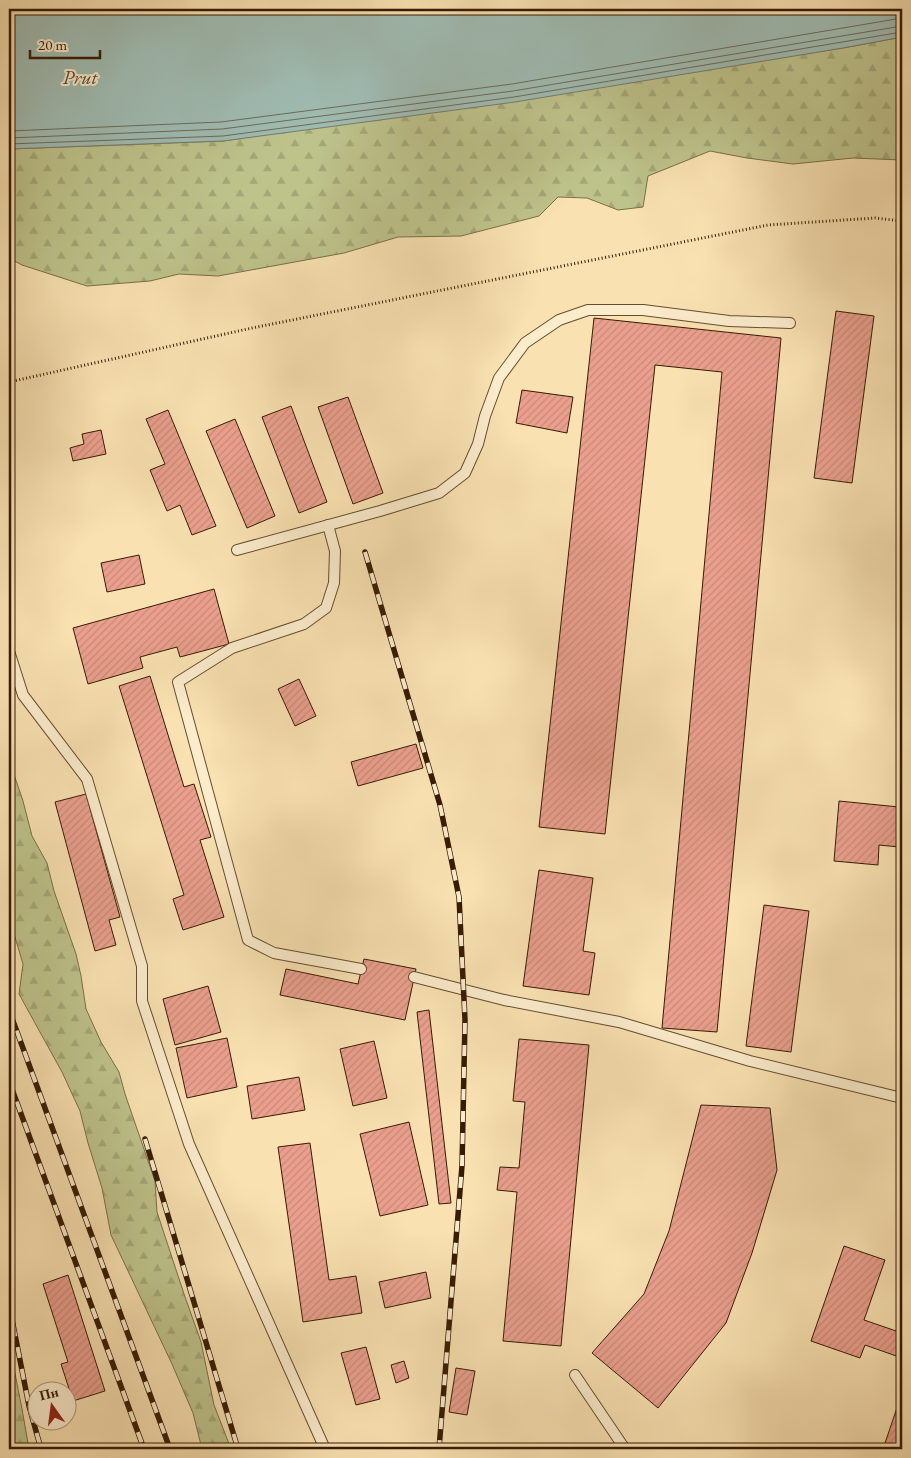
<svg xmlns="http://www.w3.org/2000/svg" width="911" height="1458" font-family="'EB Garamond',serif">
<defs>
<pattern id="forest-firs" width="22" height="20" patternUnits="userSpaceOnUse" patternTransform="scale(1.25)"><rect width="22" height="20" fill="#bec38c"/><path d="M5 1l3.5 6h-7zM16 11l3.5 6h-7z" fill="#a4a777"/></pattern>
<pattern id="building-hatch" width="6" height="6" patternUnits="userSpaceOnUse" patternTransform="scale(1.25)"><rect width="6" height="6" fill="#eba08e"/><path d="M-1 1l2-2M0 6l6-6M5 7l2-2" fill="none" stroke="#ca8979"/></pattern>
</defs>
<rect width="100%" height="100%" fill="#f9e1b1"/>
<filter id="stains"><feTurbulence type="fractalNoise" baseFrequency=".004" numOctaves="4"/><feColorMatrix values="0 0 0 0 .2 0 0 0 0 .09 0 0 0 0 .02 0 0 0 .5 -.17"/></filter>
<radialGradient id="worn" r=".72"><stop offset=".6" stop-color="#630" stop-opacity="0"/><stop offset="1" stop-color="#630" stop-opacity=".3"/></radialGradient>
<g fill="url(#forest-firs)" stroke="#7a6f47">
<polygon points="902,37 902,160 853,158 793,164 747,158 710,151 648,176 643,207 618,210 587,198 558,197 539,216 461,236 398,237 344,253 218,276 179,274 150,281 87,286 22,265 9,258 9,149 223,141 843,48"/>
<polygon points="9,760 23,801 32,836 47,863 54,891 76,954 81,976 86,1009 101,1042 119,1072 125,1094 155,1181 157,1212 184,1294 201,1342 214,1405 231,1449 202,1449 193,1413 172,1364 111,1235 102,1188 88,1143 80,1111 62,1072 19,994 23,964 9,917"/>
<polygon points="9,1343 22,1409 29,1449 9,1449"/>
</g>
<polygon fill="#a0bcb3" stroke="#767c6c" points="9,9 902,9 902,37 843,48 515,102 223,141 9,149"/>
<g fill="none" stroke-linecap="round" stroke-linejoin="round">
<g stroke="#6c6c5a" stroke-width="1">
<polyline points="9,131 221,122 512,84 902,18"/>
<polyline points="9,138 222,129 513,91 902,26"/>
<polyline points="9,144 223,136 514,97 902,32"/>
</g>
</g>
<g fill="url(#building-hatch)" stroke="#371b02">
<polygon points="836,311 874,316 852,483 814,478"/>
<polygon points="594,318 781,338 717,1032 662,1028 722,372 655,365 605,834 539,827"/>
<polygon points="522,390 573,397 567,433 516,423"/>
<polygon points="348,397 383,493 353,504 318,407"/>
<polygon points="291,406 327,502 299,513 262,417"/>
<polygon points="168,410 216,526 192,535 180,505 167,511 150,470 165,464 146,419"/>
<polygon points="235,419 275,516 247,528 206,431"/>
<polygon points="101,430 106,454 73,461 70,448 84,444 82,434"/>
<polygon points="139,555 145,584 107,592 101,563"/>
<polygon points="214,589 229,644 180,657 177,647 140,657 143,668 88,684 73,628"/>
<polygon points="150,676 184,787 194,784 211,837 200,840 224,917 183,930 173,899 184,895 119,686"/>
<polygon points="299,679 316,716 295,726 278,689"/>
<polygon points="416,744 423,768 358,786 351,762"/>
<polygon points="902,772 902,862 897,861 899,847 879,845 878,865 834,861 839,801 899,807"/>
<polygon points="86,794 120,917 109,920 116,945 95,951 55,802"/>
<polygon points="539,870 593,878 583,951 595,953 589,995 523,986"/>
<polygon points="764,905 809,911 791,1052 746,1046"/>
<polygon points="364,959 416,969 405,1020 280,995 286,969 358,984"/>
<polygon points="208,986 221,1032 175,1045 163,999"/>
<polygon points="429,1010 451,1203 439,1204 417,1012"/>
<polygon points="227,1038 237,1087 187,1098 176,1048"/>
<polygon points="519,1039 589,1045 561,1346 503,1341 517,1192 497,1190 500,1167 519,1168 525,1102 513,1101"/>
<polygon points="374,1041 387,1098 353,1106 340,1049"/>
<polygon points="299,1077 305,1110 252,1119 247,1086"/>
<polygon points="701,1105 770,1108 777,1170 752,1253 726,1323 658,1408 592,1353 644,1294 669,1231"/>
<polygon points="409,1122 428,1205 380,1216 360,1134"/>
<polygon points="310,1143 329,1280 356,1276 362,1313 303,1322 278,1147"/>
<polygon points="844,1246 885,1260 864,1320 902,1333 902,1358 865,1345 860,1358 811,1341"/>
<polygon points="426,1272 431,1298 385,1308 379,1282"/>
<polygon points="68,1275 105,1391 73,1401 61,1364 68,1362 43,1284"/>
<polygon points="366,1347 380,1399 356,1405 341,1353"/>
<polygon points="404,1361 409,1378 396,1383 391,1365"/>
<polygon points="456,1368 475,1371 467,1415 449,1412"/>
<polygon points="902,1393 902,1449 883,1449"/>
</g>
<g fill="none" stroke-linecap="round" stroke-linejoin="round">
<g stroke="#684c2e" stroke-width="12">
<g id="service">
<polyline points="328,525 335,551 334,583 326,608 304,624 232,648 178,682 248,940 274,953 361,969"/>
<polyline points="237,550 380,511 439,493 465,473 478,444 485,416 499,378 525,343 559,320 588,310 643,310 729,321 790,323"/>
<polyline points="9,651 23,695 87,779 142,966 142,1001 189,1144 325,1449"/>
<polyline points="414,977 504,1000 619,1022 750,1061 902,1098"/>
<polyline points="575,1375 625,1449"/>
</g>
</g>
<polyline stroke="#371b02" stroke-width="3" stroke-dasharray="1 2.5" stroke-linecap="butt" points="9,382 252,328 768,225 875,218 902,221"/>
<use href="#service" stroke="#fbeccc" stroke-width="10"/>
<g stroke="#371b02" stroke-width="5.5">
<g id="rail">
<polyline points="365,552 440,805 459,897 465,1020 462,1166 439,1449"/>
<polyline points="9,1010 170,1449"/>
<polyline points="9,1081 144,1449"/>
<polyline points="145,1139 238,1449"/>
<polyline points="9,1304 29,1406 41,1449"/>
</g>
</g>
<use href="#rail" stroke="#fbeccc" stroke-width="4" stroke-dasharray="11" stroke-linecap="butt"/>
</g>
<g text-anchor="middle" stroke-width="4" stroke-linejoin="round" paint-order="stroke">
<g font-size="20" font-style="italic" fill="#564b37" stroke="#fbeccc">
<text x="80" y="84">Prut</text>
</g>
</g>
<rect width="911" height="1458" fill="none" stroke="#f9e1b1" stroke-width="30"/>
<rect x="10" y="10" width="891" height="1438" fill="none" stroke="#371b02" stroke-width="2.5"/>
<rect x="15" y="15" width="881" height="1428" fill="none" stroke="#371b02"/>
<g transform="translate(52 1406) rotate(346)"><circle r="24" fill="#fbeccc" stroke="#ad987b"/>
<path d="M0-4L9 19L0 12L-9 19Z" fill="#8f2418"/>
<text y="-8" font-size="14" font-weight="bold" text-anchor="middle" fill="#371b02">Пн</text>
</g>
<path d="M30 50v8h70v-8" fill="none" stroke="#371b02" stroke-width="2.5"/>
<text x="38" y="50" font-size="15" fill="#371b02" stroke="#fbeccc" stroke-width="4" paint-order="stroke">20 m</text>
<rect width="100%" height="100%" filter="url(#stains)"/>
<rect width="100%" height="100%" fill="url(#worn)"/>
</svg>
